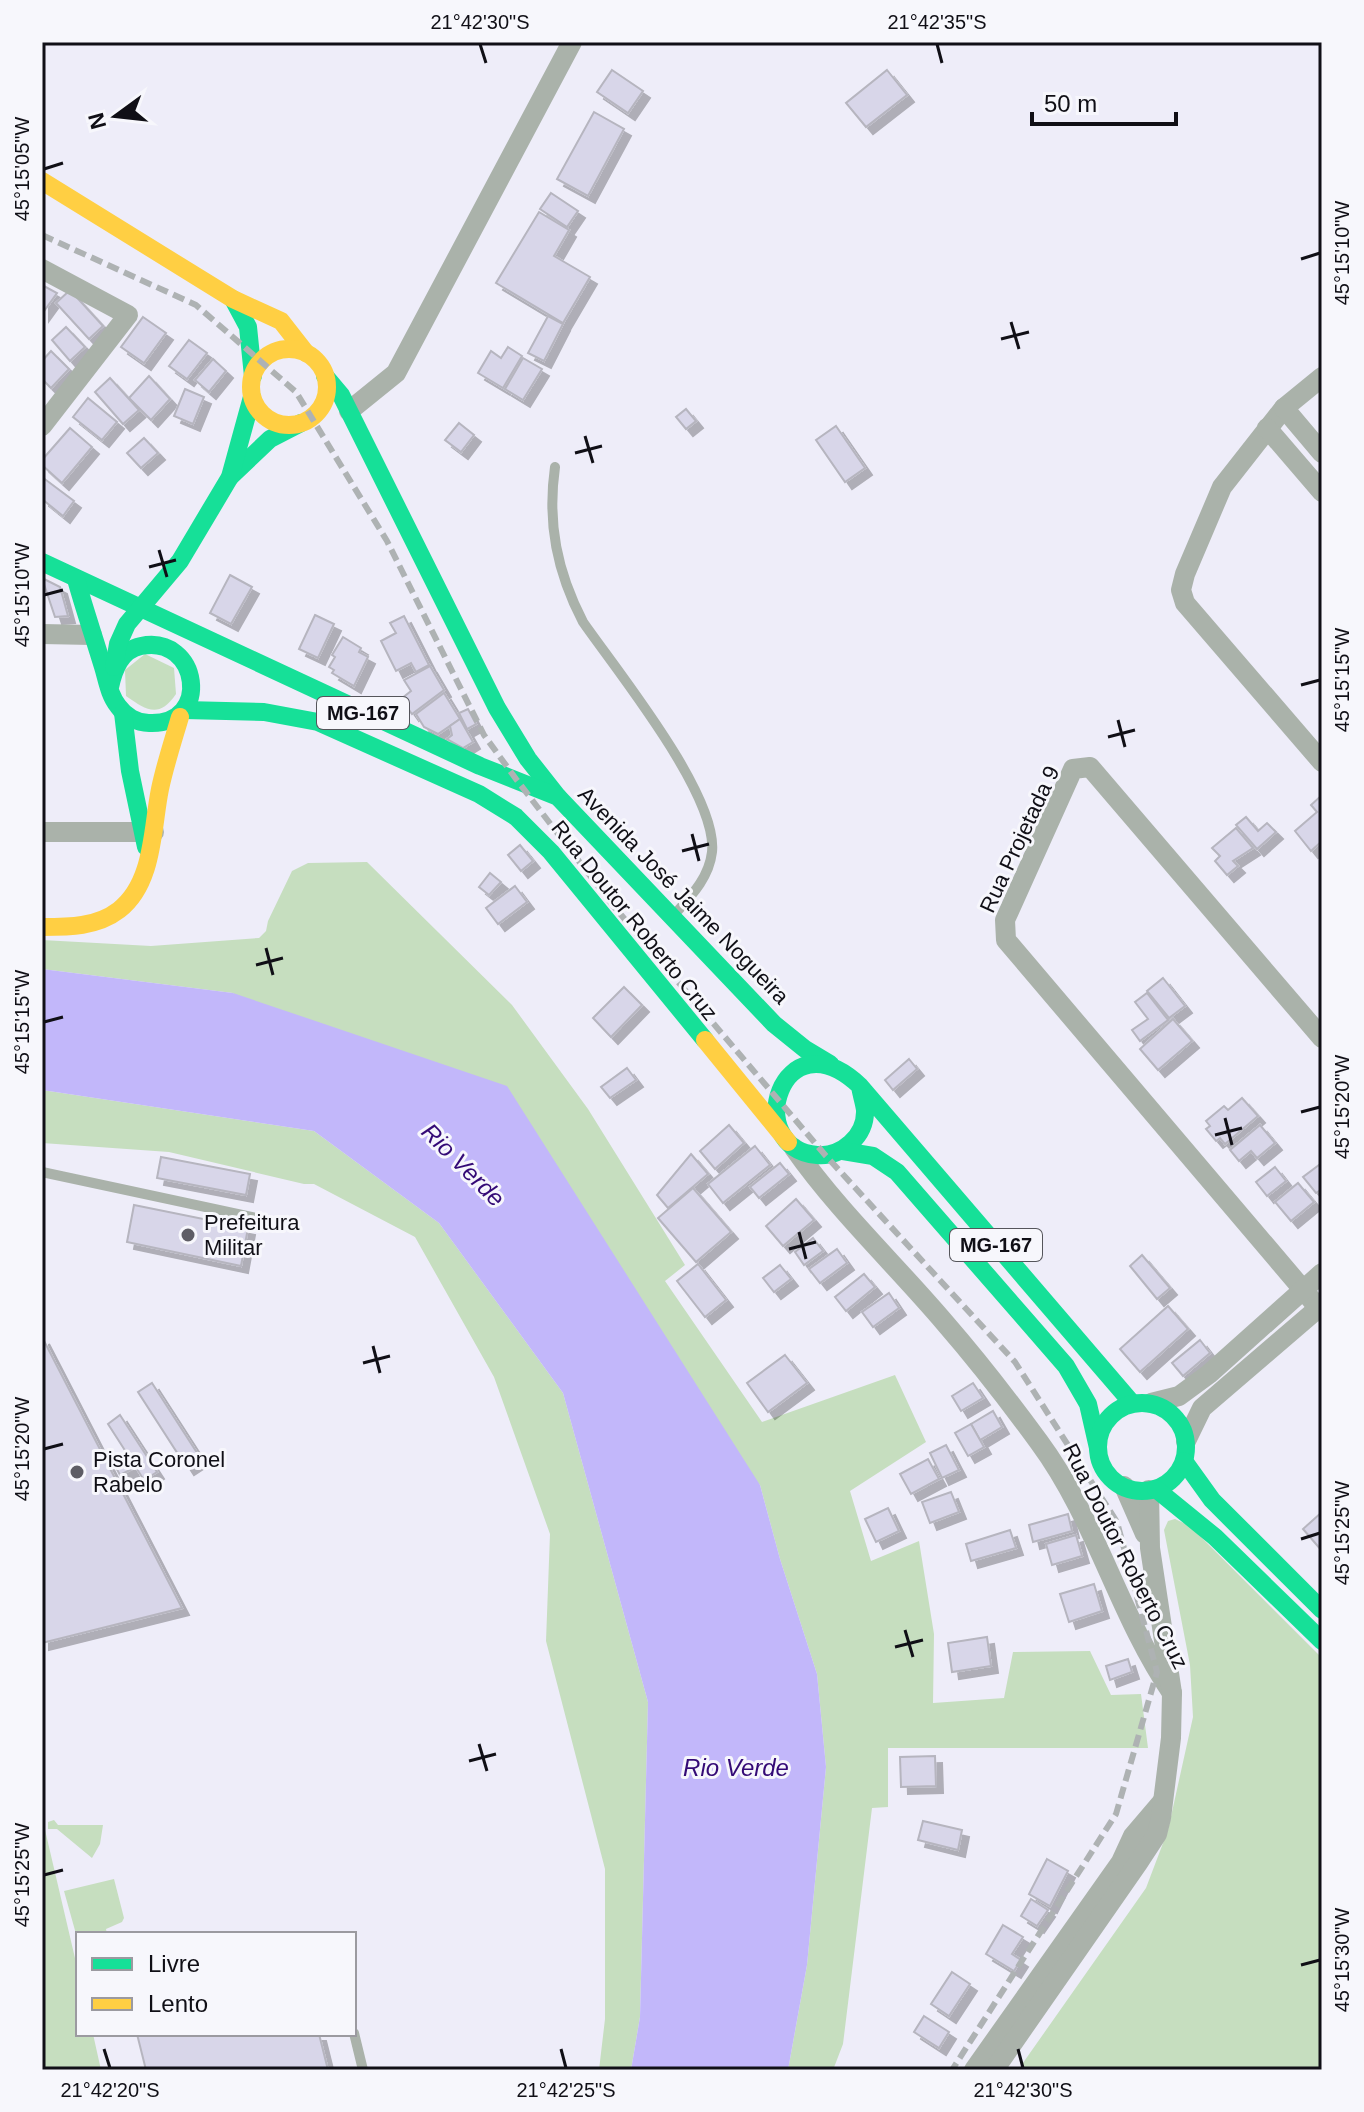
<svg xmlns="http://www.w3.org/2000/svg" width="1364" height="2112" font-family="Arial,sans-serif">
<defs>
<filter id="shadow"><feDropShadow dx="7" dy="7" stdDeviation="0" flood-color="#0004"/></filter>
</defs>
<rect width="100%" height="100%" fill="#eeedf9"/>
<g fill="#c6debf">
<path d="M145 654 174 668 176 694C159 719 146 710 126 696L125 670Z"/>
<polygon points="367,862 512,1005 588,1109 685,1265 665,1281 762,1422 895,1375 926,1442 850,1491 871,1561 919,1541 934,1634 933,1703 1004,1698 1013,1652 1090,1651 1111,1695 1141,1694 1148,1748 888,1748 888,1807 872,1808 843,2044 833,2070 788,2070 807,1965 826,1767 817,1674 780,1559 760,1485 233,993 42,969 42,940 151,946 259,938 266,931 268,921 292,871 308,863"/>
<polygon points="42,1090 314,1131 439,1223 563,1393 648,1702 640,2017 631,2070 599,2070 605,2019 605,1869 546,1641 550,1534 494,1377 415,1237 314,1184 304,1184 169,1152 42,1143"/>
<polygon points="1175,1519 1190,1526 1322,1658 1322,2070 1018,2070 1146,1888 1168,1830 1193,1717 1190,1665 1164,1530 1168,1521"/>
<polygon points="42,1817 78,1971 78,2034 93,2034 101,2070 42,2070"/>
<polygon points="54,1820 58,1825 103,1825 100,1844 92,1858 57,1829 48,1829 48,1822"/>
<polygon points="114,1879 124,1918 122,1922 106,1929 107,1934 76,1934 64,1891"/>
</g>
<polygon fill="#c2b7fa" points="42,969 233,993 507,1086 760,1485 780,1559 817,1674 826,1767 807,1965 788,2070 631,2070 640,2017 648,1702 563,1393 439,1223 314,1131 42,1090"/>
<g fill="#d8d6e9" stroke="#b6b5bf" stroke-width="2" filter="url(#shadow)">
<polygon points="612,70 643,91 628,113 597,92"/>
<polygon points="887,70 907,95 866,127 846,103"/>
<polygon points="594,112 624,129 588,196 557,179"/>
<polygon points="551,193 578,211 567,227 540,209"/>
<polygon points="539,212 569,230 554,256 590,277 563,323 496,283"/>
<polygon points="42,285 57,293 42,314"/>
<polygon points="70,290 103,326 89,339 56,303"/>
<polygon points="548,316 563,324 544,361 528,353"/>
<polygon points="143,317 166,333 144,363 121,347"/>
<polygon points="66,327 85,347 70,361 52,340"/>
<polygon points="189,340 207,353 187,379 169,366"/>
<polygon points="508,347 522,356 503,388 478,373 491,351 501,358"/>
<polygon points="51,351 69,369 51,388 42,379 42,361"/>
<polygon points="523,358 542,369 523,400 505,389"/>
<polygon points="213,359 226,371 209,392 195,380"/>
<polygon points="149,376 170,399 151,420 129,398"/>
<polygon points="110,378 139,410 123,424 95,392"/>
<polygon points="185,389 204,397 193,424 174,416"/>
<polygon points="88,398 117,422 102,440 73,417"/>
<polygon points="686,409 696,421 686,429 676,417"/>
<polygon points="459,423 474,435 461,452 445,440"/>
<polygon points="836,426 865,468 845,482 816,440"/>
<polygon points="70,428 92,447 62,483 42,465 42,460"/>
<polygon points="144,438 158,453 141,468 127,453"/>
<polygon points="42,477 74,501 63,516 42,499"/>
<polygon points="230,575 252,587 231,624 210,613"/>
<polygon points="42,578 60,587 68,616 55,617"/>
<polygon points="315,615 334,624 318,658 299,649"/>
<polygon points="404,616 429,665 416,672 411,663 396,671 381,641 396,633 390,623"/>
<polygon points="343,637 361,648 359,652 368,657 354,686 332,673 334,670 329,667 335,657 332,655"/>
<polygon points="430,666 444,690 412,714 401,699 411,691 404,680"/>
<polygon points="444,693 460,719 438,734 424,727 416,714"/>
<polygon points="468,709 476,724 467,729 459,713"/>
<polygon points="460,719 473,742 463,748 447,739 452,735 450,726"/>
<polygon points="1322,795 1322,841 1311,851 1295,831 1317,812 1311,805"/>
<polygon points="1246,817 1258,831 1267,823 1276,832 1257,849 1236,825"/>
<polygon points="1236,828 1253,848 1233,861 1238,866 1227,875 1215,861 1220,856 1212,848"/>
<polygon points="520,845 533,861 521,871 508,855"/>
<polygon points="490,873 501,882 489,895 479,887"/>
<polygon points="515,886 527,902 498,924 486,908"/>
<polygon points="1163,978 1185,1006 1169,1018 1147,991"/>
<polygon points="624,987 642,1005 611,1037 593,1018"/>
<polygon points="1147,993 1168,1020 1140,1041 1132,1030 1148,1019 1135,1002"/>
<polygon points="1173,1019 1192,1041 1158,1070 1140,1049"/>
<polygon points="909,1059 917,1069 893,1090 885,1080"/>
<polygon points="627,1068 636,1080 610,1098 601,1087"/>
<polygon points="1242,1098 1258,1116 1225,1144 1220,1138 1216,1141 1206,1129 1210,1126 1206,1121 1224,1106 1228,1110"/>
<polygon points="729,1125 744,1143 715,1169 700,1151"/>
<polygon points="1260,1125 1275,1143 1257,1158 1251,1151 1239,1161 1230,1150"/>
<polygon points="755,1146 770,1165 723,1203 708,1184"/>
<polygon points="691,1154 708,1174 668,1208 657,1195"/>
<polygon points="161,1157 250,1174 246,1195 157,1178"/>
<polygon points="780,1163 789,1174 759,1198 750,1187"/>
<polygon points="1319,1165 1322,1170 1322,1189 1316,1193 1303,1177"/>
<polygon points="1275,1167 1286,1181 1267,1196 1256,1182"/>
<polygon points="1298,1183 1314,1202 1291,1221 1275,1202"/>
<polygon points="693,1188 731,1232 696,1262 658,1218"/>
<polygon points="796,1199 814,1220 783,1246 766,1226"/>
<polygon points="134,1205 248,1228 241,1266 127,1242"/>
<polygon points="813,1238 823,1251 804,1265 795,1252"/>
<polygon points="837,1249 847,1263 820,1283 809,1269"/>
<polygon points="1142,1255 1170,1288 1157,1299 1130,1266"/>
<polygon points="698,1264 726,1300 705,1317 677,1281"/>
<polygon points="780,1265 791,1279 774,1292 763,1278"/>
<polygon points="864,1274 875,1287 846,1311 835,1297"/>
<polygon points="889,1293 899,1308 873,1327 862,1312"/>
<polygon points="1168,1306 1188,1329 1140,1372 1120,1349"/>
<polygon points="42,1337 182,1608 42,1643"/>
<polygon points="1200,1340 1210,1353 1183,1376 1172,1363"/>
<polygon points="785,1355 807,1383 768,1412 747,1383"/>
<polygon points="152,1383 201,1459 187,1468 138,1392"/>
<polygon points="973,1383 983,1398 961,1411 952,1396"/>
<polygon points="993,1411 1002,1427 980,1440 971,1424"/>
<polygon points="120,1415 157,1472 144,1480 108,1424"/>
<polygon points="971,1424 984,1447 968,1456 955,1433"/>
<polygon points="946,1445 959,1470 942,1478 930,1453"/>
<polygon points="125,1455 132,1469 120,1475 113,1462"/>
<polygon points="928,1459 939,1479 911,1494 900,1474"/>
<polygon points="951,1492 959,1512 930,1523 922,1502"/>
<polygon points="888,1508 899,1531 876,1542 865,1519"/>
<polygon points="1322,1512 1322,1551 1303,1529"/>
<polygon points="1068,1514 1072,1531 1033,1542 1029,1525"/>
<polygon points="1010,1530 1016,1548 971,1561 966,1544"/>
<polygon points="1076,1535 1082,1556 1052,1565 1046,1544"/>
<polygon points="1094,1584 1102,1611 1069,1622 1060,1594"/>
<polygon points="987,1637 991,1666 952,1672 948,1643"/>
<polygon points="1128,1659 1132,1672 1110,1680 1106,1666"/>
<polygon points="935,1756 936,1786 901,1787 900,1757"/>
<polygon points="923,1821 962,1830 958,1850 918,1840"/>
<polygon points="1047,1859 1068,1871 1050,1906 1029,1894"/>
<polygon points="1031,1899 1048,1910 1037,1926 1021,1916"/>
<polygon points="1003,1925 1023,1937 1012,1954 1021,1960 1014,1971 986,1954"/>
<polygon points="952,1972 970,1984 949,2016 931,2004"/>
<polygon points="924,2016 949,2032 939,2048 914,2032"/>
<polygon points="137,2034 319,2034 328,2070 146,2070"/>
</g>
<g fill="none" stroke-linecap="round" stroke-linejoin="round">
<g stroke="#aab2aa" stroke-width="10">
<path d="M555 467C547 523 557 572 583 622 617 671 718 795 712 852 709 878 691 896 674 915"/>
<polyline points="42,1172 261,1219"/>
<polyline points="354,2033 363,2070"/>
</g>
<g stroke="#aab2aa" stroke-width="20">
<polyline points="42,269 128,315 42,426"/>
<polyline points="1322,377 1284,408 1222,487 1185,574 1181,590 1185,603 1322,762"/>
<polyline points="1284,408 1322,453"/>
<polyline points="349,411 396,373 572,42"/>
<polyline points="1267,428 1322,492"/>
<polyline points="42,634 92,635"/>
<polyline points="42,832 154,832"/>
<polyline points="1322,1038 1090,767 1073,769 1005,920 1006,940 1322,1312"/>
<path d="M794 1148C839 1212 895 1264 945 1323 978 1361 1009 1401 1039 1442 1096 1519 1118 1614 1172 1693"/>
<polyline points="1151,1403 1179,1396 1209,1374 1322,1273"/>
<polyline points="1186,1441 1202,1408 1322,1305"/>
<polyline points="1124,1486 1145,1534"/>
<polyline points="974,2070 1121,1862 1133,1836 1162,1802"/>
<polyline points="994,2070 1138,1863 1157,1834 1161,1818 1171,1738 1172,1693 1150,1548 1149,1490"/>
</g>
<g stroke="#16e098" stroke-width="18">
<polyline points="233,299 248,327 253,376"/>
<polyline points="325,376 341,395 497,708 528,759 558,797"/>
<polyline points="230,477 270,439 301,423"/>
<polyline points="42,562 480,766 558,797 774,1024 805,1049 830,1064"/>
<path d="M76 579C84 608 94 637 103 667 107 680 109 695 118 706 125 716 137 723 149 723 213 726 199 634 141 646 121 650 114 669 110 687"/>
<polyline points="114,667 118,644 127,624 180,561 230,477 252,397"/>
<polyline points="185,710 264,712 318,722 479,794 516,817 551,852 705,1040"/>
<polyline points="123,713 130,771 146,847"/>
<path d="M860 1086C861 1094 864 1102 865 1110 866 1136 842 1157 817 1155 741 1149 781 1012 860 1086L1132 1403"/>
<polyline points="843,1151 873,1156 897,1172 1066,1366 1088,1404 1098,1448"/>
<circle cx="1142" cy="1447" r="44"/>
<polyline points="1184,1461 1212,1500 1322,1610"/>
<polyline points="1156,1489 1215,1537 1322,1641"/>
</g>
<g stroke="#ffcf43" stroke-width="18">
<polyline points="42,181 233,299 281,321 306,353"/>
<circle cx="289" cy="387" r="38"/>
<path d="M42 927C69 927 97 927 119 910 154 883 152 828 160 789 165 765 173 741 180 717"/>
<polyline points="705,1040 788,1142"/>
</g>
<polyline stroke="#aeb2b3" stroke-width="6" stroke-dasharray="12 6" stroke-linecap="butt" points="42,235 196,305 296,392 387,541 484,735 516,779 611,903 826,1156 1015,1362 1117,1522 1157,1672 1116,1814 952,2070"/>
</g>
<path fill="none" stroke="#100f16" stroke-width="3" d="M480 44 486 63M937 44 942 63M44 169 63 163M1301 259 1320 253M1011 322 1019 349M1001 339 1029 332M585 436 593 463M575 453 602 446M159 550 167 577M149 567 176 560M44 595 63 590M1301 685 1320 680M1118 720 1125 747M1108 737 1135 730M692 834 699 861M682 851 709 844M266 948 273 975M256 965 283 958M44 1022 63 1017M1301 1112 1320 1107M1225 1118 1232 1145M1215 1135 1242 1128M799 1232 806 1259M789 1249 816 1242M373 1346 380 1373M363 1363 390 1356M44 1449 63 1444M1301 1539 1320 1533M905 1630 913 1657M895 1647 923 1640M479 1744 487 1771M469 1761 496 1754M44 1875 63 1870M1301 1965 1320 1960M104 2049 110 2068M561 2049 566 2068M1018 2049 1023 2068"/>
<g fill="#5e5d65" stroke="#f7f7fc" stroke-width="3">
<circle cx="188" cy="1235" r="8"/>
<circle cx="77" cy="1472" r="8"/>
</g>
<g text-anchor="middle" stroke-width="6" stroke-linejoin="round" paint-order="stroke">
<g fill="#f7f7fc" stroke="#55555b" stroke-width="2">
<rect x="317" y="697" width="92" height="32" rx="6"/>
<rect x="950" y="1229" width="92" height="32" rx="6"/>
</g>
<g font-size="20" font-weight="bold" fill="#100f16">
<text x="363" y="720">MG-167</text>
<text x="996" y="1252">MG-167</text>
</g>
<g font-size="22" fill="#100f16" stroke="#f7f7fc">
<text transform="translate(1019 839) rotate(-65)" y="8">Rua Projetada 9</text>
<text transform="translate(684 895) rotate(46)" y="8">Avenida José Jaime Nogueira</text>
<text transform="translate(635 920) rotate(51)" y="8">Rua Doutor Roberto Cruz</text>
<text transform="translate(1126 1556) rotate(63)" y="8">Rua Doutor Roberto Cruz</text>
</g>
<g font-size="22" fill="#100f16" stroke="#f7f7fc" text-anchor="start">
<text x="204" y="1230">Prefeitura<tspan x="204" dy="25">Militar</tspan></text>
<text x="93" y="1467">Pista Coronel<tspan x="93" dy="25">Rabelo</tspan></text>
</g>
<g font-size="24" font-style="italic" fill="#340a76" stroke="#f7f7fc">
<text transform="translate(463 1165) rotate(45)" y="8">Rio Verde</text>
<text x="736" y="1776">Rio Verde</text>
</g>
</g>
<rect width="1364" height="2112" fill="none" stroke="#f7f7fc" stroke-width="88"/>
<rect x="76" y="1932" width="280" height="104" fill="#f7f7fc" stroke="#9b9aa0" stroke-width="2"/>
<rect x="92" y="1958" width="40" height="12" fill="#16e098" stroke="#9b9aa0" stroke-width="2"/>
<text x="148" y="1972" font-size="24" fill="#100f16">Livre</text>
<rect x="92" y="1998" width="40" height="12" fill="#ffcf43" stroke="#9b9aa0" stroke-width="2"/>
<text x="148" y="2012" font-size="24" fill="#100f16">Lento</text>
<g transform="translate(116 116) rotate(255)" stroke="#f7f7fc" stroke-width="6" paint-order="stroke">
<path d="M0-6L14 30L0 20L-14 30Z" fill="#100f16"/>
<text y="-12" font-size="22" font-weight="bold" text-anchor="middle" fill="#100f16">N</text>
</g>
<path d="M1032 112v12h144v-12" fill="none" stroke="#100f16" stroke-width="4"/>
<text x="1044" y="112" font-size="24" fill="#100f16" stroke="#f7f7fc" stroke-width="6" paint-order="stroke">50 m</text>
<rect x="44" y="44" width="1276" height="2024" fill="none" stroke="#100f16" stroke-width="3"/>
<g font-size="20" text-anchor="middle" fill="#100f16">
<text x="480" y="29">21°42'30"S</text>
<text x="937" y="29">21°42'35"S</text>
<text transform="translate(22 169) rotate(-90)" y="7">45°15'05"W</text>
<text transform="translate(1342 253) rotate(-90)" y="7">45°15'10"W</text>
<text transform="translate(22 595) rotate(-90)" y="7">45°15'10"W</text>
<text transform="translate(1342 680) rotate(-90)" y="7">45°15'15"W</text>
<text transform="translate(22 1022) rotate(-90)" y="7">45°15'15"W</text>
<text transform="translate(1342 1107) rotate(-90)" y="7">45°15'20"W</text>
<text transform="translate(22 1449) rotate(-90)" y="7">45°15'20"W</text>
<text transform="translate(1342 1533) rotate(-90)" y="7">45°15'25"W</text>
<text transform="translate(22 1875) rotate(-90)" y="7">45°15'25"W</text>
<text transform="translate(1342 1960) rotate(-90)" y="7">45°15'30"W</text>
<text x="110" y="2097">21°42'20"S</text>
<text x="566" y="2097">21°42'25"S</text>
<text x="1023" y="2097">21°42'30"S</text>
</g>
</svg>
